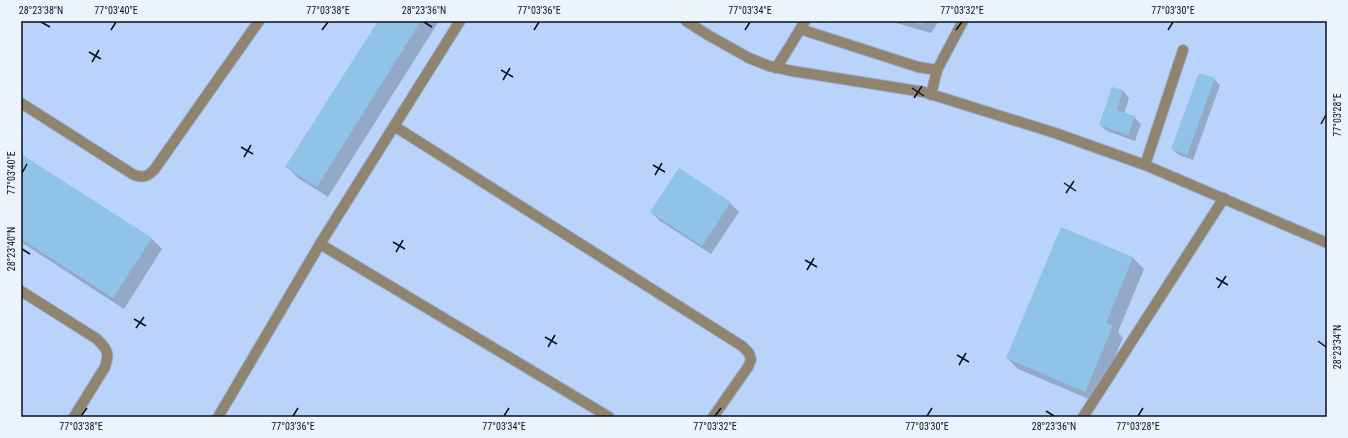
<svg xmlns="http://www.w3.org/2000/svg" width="1348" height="438" font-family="'Roboto Condensed',sans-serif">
<rect width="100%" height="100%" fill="#bad3fa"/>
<g fill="#0003">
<polygon points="376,21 439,21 328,197 298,178 287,167 378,22"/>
<polygon points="889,21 939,21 931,33"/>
<polygon points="1214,79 1220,85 1193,160 1179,155 1172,149"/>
<polygon points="1112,88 1123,91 1129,98 1124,114 1134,117 1141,124 1135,141 1107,131 1100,125"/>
<polygon points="21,155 151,238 162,249 124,309 21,242"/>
<polygon points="730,203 739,212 711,254 660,221 651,212"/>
<polygon points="1062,228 1133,258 1144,269 1118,332 1123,338 1096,402 1018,369 1007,358"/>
</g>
<g fill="#8fc3e8">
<polygon points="378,21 421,21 317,187 285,167"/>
<polygon points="910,21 924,21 922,25"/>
<polygon points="1199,73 1215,78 1187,155 1171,149"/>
<polygon points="1112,87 1123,90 1117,110 1135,116 1128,135 1099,125"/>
<polygon points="21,154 152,238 113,298 21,239"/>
<polygon points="679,168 731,202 702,246 650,212"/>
<polygon points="1061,227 1133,257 1106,323 1113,326 1085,392 1006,358"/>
</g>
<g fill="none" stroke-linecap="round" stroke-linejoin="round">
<g stroke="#9ab0d3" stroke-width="12">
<g id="minor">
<polyline points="686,21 708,35 749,58 769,66 792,71 924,92 1055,133 1145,165 1327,243"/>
<polyline points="800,29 918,67 937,70 963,21"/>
<polyline points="776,68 790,46 805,21"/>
<polyline points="931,95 937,70"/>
<path d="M21 103 134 175C143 178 147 177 154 170L259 21"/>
<polyline points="394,126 742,346 749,353 751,360 748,367 713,417"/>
<polyline points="1145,165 1183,50"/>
<polyline points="320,244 609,417"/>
<path d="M21 291 97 339C107 349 110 353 105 367L74 417"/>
<polyline points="218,417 320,244 460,21"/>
<polyline points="1083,417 1224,198"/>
</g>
</g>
<use href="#minor" stroke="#91846f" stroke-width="10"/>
</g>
<path fill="none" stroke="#071122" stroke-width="1.5" d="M41 22 50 27M424 22 432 27M111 30 116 22M322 30 328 22M534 30 539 22M745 30 750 22M956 30 962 22M1168 30 1173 22M89 52 101 59M92 62 99 50M501 70 513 77M503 80 510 68M912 88 924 96M914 98 922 86M1321 124 1326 115M241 147 253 154M244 157 251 145M653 165 665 172M22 173 27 164M655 175 662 163M1064 183 1076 191M1066 193 1074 181M393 242 405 249M22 249 30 254M396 252 403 240M805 260 817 267M807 270 814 258M1216 278 1228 285M1218 288 1226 276M134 319 146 326M136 328 144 317M545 337 557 344M1318 341 1326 347M548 347 555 335M957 355 969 362M959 365 966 353M1046 411 1054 416M81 416 87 408M293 416 298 408M504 416 509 408M715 416 721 408M927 416 932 408M1138 416 1143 408"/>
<rect width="1348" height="438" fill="none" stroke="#ecf3fd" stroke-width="44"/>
<rect x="22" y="22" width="1304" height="394" fill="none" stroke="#071122" stroke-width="1.5"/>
<g font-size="10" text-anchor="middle" fill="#071122">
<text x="41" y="14">28°23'38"N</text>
<text x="116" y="14">77°03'40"E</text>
<text x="328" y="14">77°03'38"E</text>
<text x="424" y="14">28°23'36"N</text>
<text x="539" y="14">77°03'36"E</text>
<text x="750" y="14">77°03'34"E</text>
<text x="962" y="14">77°03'32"E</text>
<text x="1173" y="14">77°03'30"E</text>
<text transform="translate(1337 115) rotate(-90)" y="4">77°03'28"E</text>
<text transform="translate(11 173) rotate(-90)" y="4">77°03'40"E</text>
<text transform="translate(11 249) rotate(-90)" y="4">28°23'40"N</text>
<text transform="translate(1337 347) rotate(-90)" y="4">28°23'34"N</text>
<text x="81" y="430">77°03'38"E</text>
<text x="293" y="430">77°03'36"E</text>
<text x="504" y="430">77°03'34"E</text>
<text x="715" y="430">77°03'32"E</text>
<text x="927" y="430">77°03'30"E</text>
<text x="1054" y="430">28°23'36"N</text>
<text x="1138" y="430">77°03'28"E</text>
</g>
</svg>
